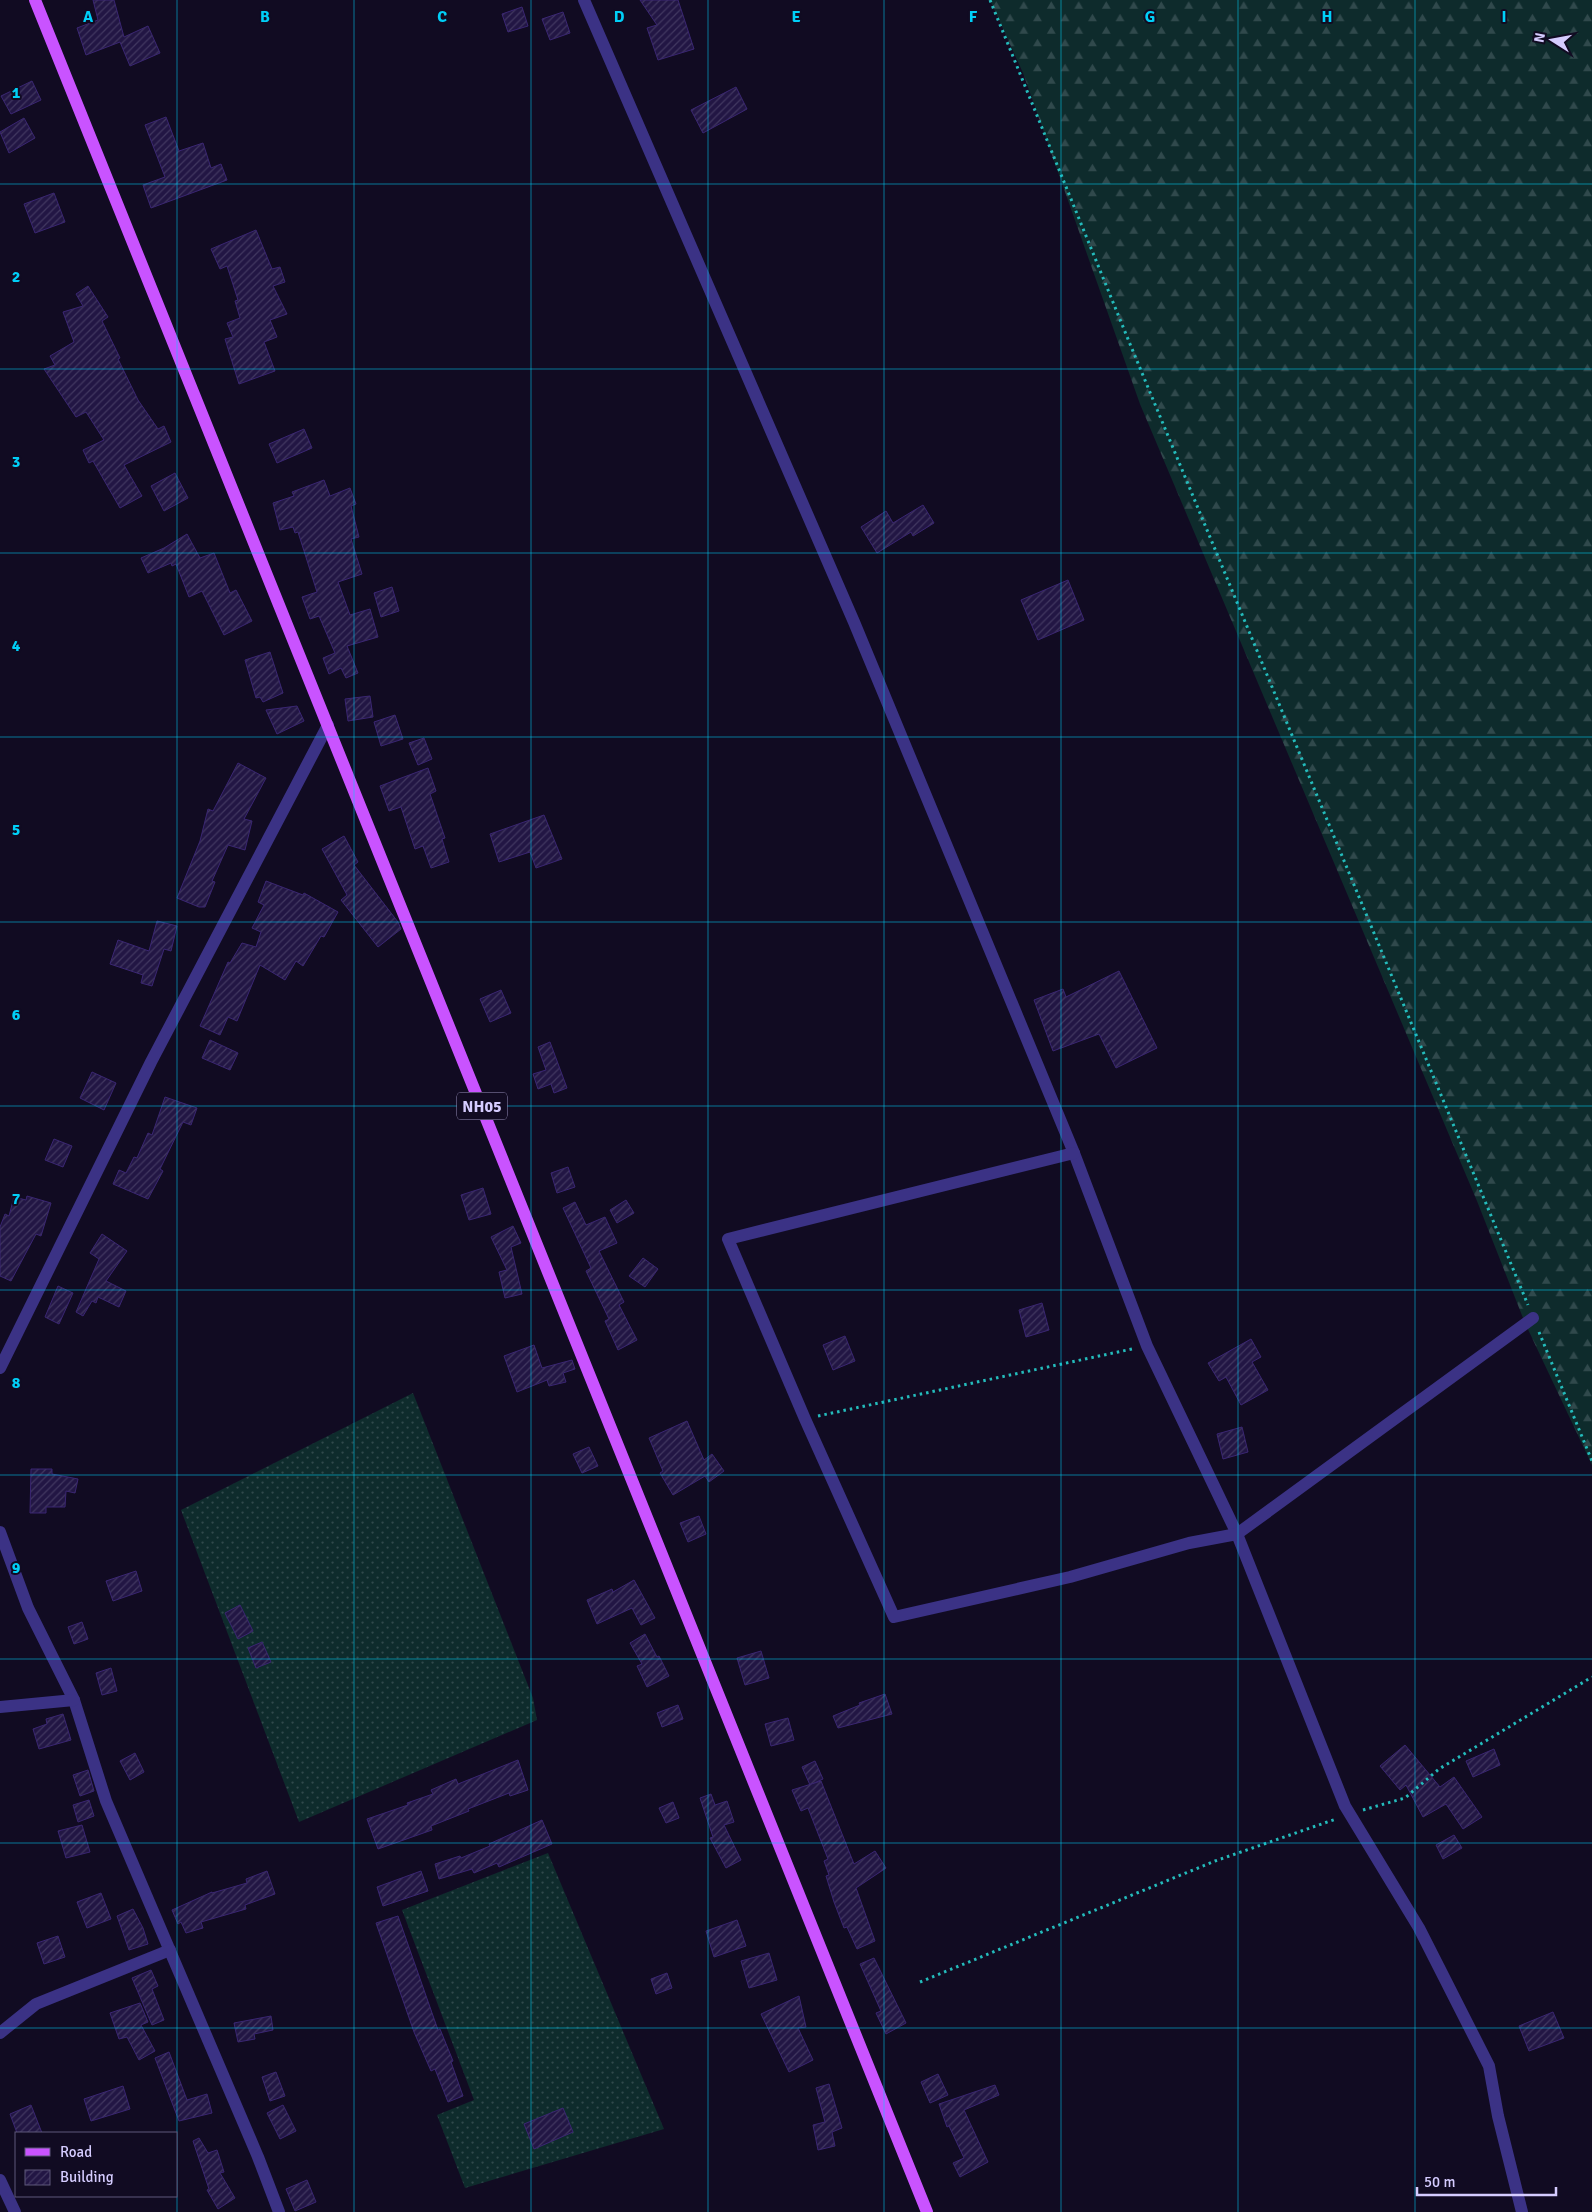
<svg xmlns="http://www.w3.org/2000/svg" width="1592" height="2212" font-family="Signika,sans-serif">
<defs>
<pattern id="grass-dots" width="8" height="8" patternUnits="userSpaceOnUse" patternTransform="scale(1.25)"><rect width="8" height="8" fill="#0e2b2c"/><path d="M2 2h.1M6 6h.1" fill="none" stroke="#30494c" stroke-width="1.8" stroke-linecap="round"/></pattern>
<pattern id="forest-firs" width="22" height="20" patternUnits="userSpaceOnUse" patternTransform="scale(1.25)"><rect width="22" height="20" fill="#0e2b2c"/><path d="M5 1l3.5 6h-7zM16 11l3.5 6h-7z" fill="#30494c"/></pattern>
<pattern id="building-hatch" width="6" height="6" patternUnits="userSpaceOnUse" patternTransform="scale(1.25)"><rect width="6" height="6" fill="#221644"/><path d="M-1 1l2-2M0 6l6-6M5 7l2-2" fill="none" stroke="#413760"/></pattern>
</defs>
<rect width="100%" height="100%" fill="#110b22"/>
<g fill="url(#grass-dots)">
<polygon points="413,1393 533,1698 537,1720 299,1822 181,1510"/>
<polygon points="548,1853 664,2129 465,2188 437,2115 474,2100 402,1910"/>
</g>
<polygon fill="url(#forest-firs)" points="990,0 1592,0 1592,1465 1525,1323 1477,1201 1140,404 1023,73"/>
<g fill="url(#building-hatch)" stroke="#3a2672">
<polygon points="93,0 114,0 124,37 148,26 160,53 130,66 120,42 86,55 77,28 98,20"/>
<polygon points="640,0 678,0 694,49 658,60 647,28 657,25"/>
<polygon points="522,7 528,26 508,32 502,14"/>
<polygon points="563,12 570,33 550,40 542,19"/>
<polygon points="32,81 41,100 11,114 1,96"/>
<polygon points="736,87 747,109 703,133 691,110"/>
<polygon points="166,117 179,151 203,143 211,168 221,164 227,180 151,208 143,185 165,177 145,125"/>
<polygon points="24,118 35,138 9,153 0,132"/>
<polygon points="54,193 65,222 35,233 24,204"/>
<polygon points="256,230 272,269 280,267 285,282 273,286 287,314 270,320 277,337 264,342 275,371 239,384 225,339 233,337 227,323 240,318 235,301 238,300 227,266 220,269 211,249"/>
<polygon points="88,286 108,317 102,321 120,358 118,359 138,400 158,429 164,426 171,442 124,465 142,496 120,508 93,461 89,463 83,450 104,440 86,412 76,417 44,369 55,365 50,356 74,342 63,312 83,306 76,294"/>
<polygon points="304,429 312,448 277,463 269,444"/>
<polygon points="175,473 188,498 164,511 151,486"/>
<polygon points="324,480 330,496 350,488 356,504 351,506 359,537 351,539 362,574 338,582 350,615 370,609 378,637 347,646 358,673 346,678 341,668 329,674 323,658 335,653 319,616 310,619 302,597 317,592 298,532 295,533 293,527 280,530 273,503 294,496 292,492"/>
<polygon points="923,505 934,523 913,536 911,532 877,553 861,527 886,511 893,523"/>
<polygon points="187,534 200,558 214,553 230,593 236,590 252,621 224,635 202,591 189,597 176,564 172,566 171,563 148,573 141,558 164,548"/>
<polygon points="1068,580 1084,620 1038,640 1021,600"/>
<polygon points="392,587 399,611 381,617 374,593"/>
<polygon points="270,652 283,693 263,702 260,697 256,698 245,660"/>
<polygon points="370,696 373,717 348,721 345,699"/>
<polygon points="297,706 304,721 277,734 266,710"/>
<polygon points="395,715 403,739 381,746 374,722"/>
<polygon points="424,738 432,759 418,765 409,743"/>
<polygon points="238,763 266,778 244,819 252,821 245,850 228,845 212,881 215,882 205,907 199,907 177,898 200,841 208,809 213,811"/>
<polygon points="428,768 436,791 430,794 445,838 442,839 449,862 431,868 423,846 415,849 401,807 389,811 380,786"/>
<polygon points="544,815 562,859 536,868 530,852 499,862 490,834"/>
<polygon points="344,836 358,862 354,865 398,922 401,929 378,947 341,900 347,895 322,849"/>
<polygon points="266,881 303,895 304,893 338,912 324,937 321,936 303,966 296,961 285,980 260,965 237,1021 228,1017 220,1035 200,1026 228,962 230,963 242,943 256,947 261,932 252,928 264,905 258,902"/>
<polygon points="157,921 177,926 171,951 164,949 152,986 141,983 143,975 110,964 118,940 149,951"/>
<polygon points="1119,971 1157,1048 1116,1068 1099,1034 1053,1051 1034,1000 1063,989 1066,997"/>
<polygon points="501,990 511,1013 490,1022 480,999"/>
<polygon points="210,1040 238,1053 230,1070 202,1058"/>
<polygon points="550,1042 567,1088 554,1093 551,1084 538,1089 533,1074 546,1070 538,1047"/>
<polygon points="92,1072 116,1083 104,1110 80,1098"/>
<polygon points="165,1097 197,1108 191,1125 183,1122 160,1169 163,1171 148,1199 113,1184 119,1170 126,1173 134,1157 137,1158 148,1133 152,1135"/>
<polygon points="54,1139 72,1146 63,1167 45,1160"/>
<polygon points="568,1167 575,1187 557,1193 551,1173"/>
<polygon points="483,1188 491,1214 469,1220 461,1195"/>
<polygon points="27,1196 51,1203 41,1236 36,1234 11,1281 0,1276 0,1227 5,1214 9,1216 14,1197 26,1200"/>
<polygon points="626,1200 634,1213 617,1223 610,1210"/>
<polygon points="575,1202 586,1225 605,1217 617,1243 599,1251 624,1302 619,1305 637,1340 618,1350 605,1321 609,1319 586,1271 591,1268 563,1208"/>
<polygon points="513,1226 521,1243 511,1247 522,1294 505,1298 499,1272 507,1270 491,1237"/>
<polygon points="102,1234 127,1251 106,1281 126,1291 119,1307 98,1297 96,1303 92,1301 83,1316 76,1312 99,1259 90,1253"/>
<polygon points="643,1258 658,1269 645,1287 629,1276"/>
<polygon points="58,1286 73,1293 59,1324 45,1317"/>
<polygon points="1042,1303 1049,1330 1026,1337 1019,1310"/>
<polygon points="845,1336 855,1361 833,1370 823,1345"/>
<polygon points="1251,1339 1261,1357 1252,1362 1268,1390 1241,1405 1226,1377 1219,1381 1208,1363"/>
<polygon points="534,1345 542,1368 572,1360 575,1369 563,1373 566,1382 549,1386 547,1380 517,1392 504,1356"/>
<polygon points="687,1421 704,1460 712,1454 724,1471 709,1482 705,1476 673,1495 660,1473 663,1471 649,1438"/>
<polygon points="1242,1427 1248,1452 1223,1459 1217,1434"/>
<polygon points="589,1447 598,1466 582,1473 573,1454"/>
<polygon points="31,1469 52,1469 52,1474 78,1479 75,1493 66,1491 65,1507 46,1507 46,1513 30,1513"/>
<polygon points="699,1516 706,1534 688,1542 680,1523"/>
<polygon points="136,1571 142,1591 113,1601 106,1581"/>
<polygon points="634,1580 655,1618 641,1625 632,1608 597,1624 587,1600 612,1589 613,1592"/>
<polygon points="240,1605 253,1631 238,1639 225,1613"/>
<polygon points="82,1622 88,1639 74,1644 68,1627"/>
<polygon points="645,1634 657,1657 659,1656 669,1676 647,1687 637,1666 642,1664 630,1643"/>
<polygon points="262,1642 271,1662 256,1668 248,1648"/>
<polygon points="761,1651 769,1678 745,1685 737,1658"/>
<polygon points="111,1668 117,1691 102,1695 96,1673"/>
<polygon points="885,1694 892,1714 838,1728 833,1716 860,1705 859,1703"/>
<polygon points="678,1705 683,1719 662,1727 657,1713"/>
<polygon points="63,1714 71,1740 39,1749 33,1729 47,1724 46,1719"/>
<polygon points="788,1718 794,1740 771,1746 765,1724"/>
<polygon points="1405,1745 1440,1787 1454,1777 1482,1817 1463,1829 1446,1804 1423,1817 1406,1785 1400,1790 1380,1766"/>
<polygon points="1494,1749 1500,1765 1473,1777 1466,1761"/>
<polygon points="135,1753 144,1772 130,1780 120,1761"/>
<polygon points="518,1760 528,1790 510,1796 509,1793 468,1809 469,1811 431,1826 432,1830 378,1849 367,1819 408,1805 407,1803 433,1794 431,1790 456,1779 458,1784"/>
<polygon points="815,1761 823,1779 810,1785 802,1767"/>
<polygon points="88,1770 94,1791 80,1796 73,1775"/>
<polygon points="821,1781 854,1864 875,1851 886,1868 856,1888 875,1941 857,1949 847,1927 844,1928 834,1902 826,1876 829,1875 824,1861 828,1859 808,1808 801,1811 792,1790"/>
<polygon points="711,1794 715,1805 727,1801 734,1822 724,1825 741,1860 726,1868 710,1838 713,1837 700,1798"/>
<polygon points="89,1800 94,1816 78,1822 73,1805"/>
<polygon points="673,1802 679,1818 666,1823 659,1808"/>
<polygon points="542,1820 552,1844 499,1867 497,1863 474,1873 472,1869 439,1879 435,1864 460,1856 461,1858 490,1846 489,1844"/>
<polygon points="82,1825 90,1852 66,1858 58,1831"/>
<polygon points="1454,1835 1462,1848 1443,1859 1436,1845"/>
<polygon points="267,1871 275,1894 245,1905 246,1909 201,1922 203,1928 186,1933 181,1922 178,1924 172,1910 212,1892 212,1893 247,1883 246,1879"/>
<polygon points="421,1871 428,1891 383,1906 377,1887"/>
<polygon points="101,1893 111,1919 87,1928 77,1902"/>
<polygon points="133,1909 143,1928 148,1944 129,1950 117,1916"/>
<polygon points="398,1916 438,2030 440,2029 453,2061 451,2062 463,2096 448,2102 435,2069 431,2071 414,2032 376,1923"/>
<polygon points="737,1920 746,1946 714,1957 706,1931"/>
<polygon points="58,1936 65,1957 44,1964 37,1943"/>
<polygon points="769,1953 777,1980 749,1988 741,1961"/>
<polygon points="874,1958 906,2023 886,2034 876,2013 881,2011 860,1964"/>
<polygon points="151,1970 158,1986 152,1989 164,2020 152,2025 132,1978"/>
<polygon points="667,1973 672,1988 656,1994 651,1979"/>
<polygon points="799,1996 806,2027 798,2028 813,2060 789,2072 761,2014"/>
<polygon points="140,2003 148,2022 141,2025 155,2051 139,2060 127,2037 119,2039 110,2013"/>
<polygon points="1553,2012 1564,2038 1529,2051 1519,2026"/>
<polygon points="271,2016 273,2030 254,2034 255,2039 238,2042 234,2023"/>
<polygon points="169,2052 187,2100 207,2094 212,2113 179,2121 155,2058"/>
<polygon points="276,2072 285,2096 270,2101 262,2077"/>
<polygon points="938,2074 948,2095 930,2103 921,2082"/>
<polygon points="829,2084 842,2128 832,2132 835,2146 818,2150 813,2125 825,2122 816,2088"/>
<polygon points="995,2085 999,2095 964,2110 988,2162 960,2177 953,2163 964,2158 949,2126 947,2127 939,2104"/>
<polygon points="123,2086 130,2109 91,2121 84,2099"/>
<polygon points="31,2105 42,2133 17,2133 10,2114"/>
<polygon points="283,2105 296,2131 280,2139 267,2113"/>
<polygon points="563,2108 573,2132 534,2149 524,2124"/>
<polygon points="199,2138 208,2153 217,2150 224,2172 220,2173 235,2198 218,2209 207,2190 209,2189 193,2141"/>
<polygon points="307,2180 316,2202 295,2211 286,2189"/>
</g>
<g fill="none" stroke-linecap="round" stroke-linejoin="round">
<g stroke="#24bbbb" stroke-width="3" stroke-dasharray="2.5 4" stroke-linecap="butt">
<polyline points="990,0 1130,344 1528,1305"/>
<polyline points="1539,1332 1592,1461"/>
<polyline points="818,1416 1132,1349"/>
<polyline points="1363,1810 1405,1798 1439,1769 1592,1677"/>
<polyline points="920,1982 1215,1861 1336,1819"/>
</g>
<g stroke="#3b3285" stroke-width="12">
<polyline points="584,0 854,622 1074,1153 1147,1346 1237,1534 1345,1806 1419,1928 1489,2066 1498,2116 1522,2212"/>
<polyline points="1074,1153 728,1239 805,1419 894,1617 1070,1577 1189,1543 1237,1534 1533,1318"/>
<polyline points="0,1368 151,1062 328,725"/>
<polyline points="0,1532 28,1608 74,1700 106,1801 258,2157 279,2212"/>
<polyline points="0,1707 74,1700"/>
<polyline points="0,2033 36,2004 170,1950"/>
<polyline points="0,2180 15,2212"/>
</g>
<polyline stroke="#c953ff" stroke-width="12" points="35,0 927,2212"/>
</g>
<path fill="none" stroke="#00cff7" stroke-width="1" stroke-opacity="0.55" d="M177 0V2212M354 0V2212M531 0V2212M708 0V2212M884 0V2212M1061 0V2212M1238 0V2212M1415 0V2212M0 184H1592M0 369H1592M0 553H1592M0 737H1592M0 922H1592M0 1106H1592M0 1290H1592M0 1475H1592M0 1659H1592M0 1843H1592M0 2028H1592"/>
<g text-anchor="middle" stroke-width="4" stroke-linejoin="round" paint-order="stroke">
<rect fill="#110b22" stroke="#9a92bd" stroke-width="1" x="457" y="1092.5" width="50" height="27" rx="4"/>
<g font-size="16" font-weight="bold" fill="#d5ccff">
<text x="482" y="1112">NH05</text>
</g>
</g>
<g font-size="16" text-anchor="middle" font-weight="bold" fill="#00cff7" stroke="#110b22" stroke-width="4" stroke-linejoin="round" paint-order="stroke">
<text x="88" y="22">A</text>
<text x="265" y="22">B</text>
<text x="442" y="22">C</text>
<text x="619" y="22">D</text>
<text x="796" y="22">E</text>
<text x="973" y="22">F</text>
<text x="1150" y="22">G</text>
<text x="1327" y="22">H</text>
<text x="1504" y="22">I</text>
<text x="16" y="98">1</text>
<text x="16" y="282">2</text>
<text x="16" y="467">3</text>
<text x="16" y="651">4</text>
<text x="16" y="835">5</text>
<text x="16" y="1020">6</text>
<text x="16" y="1204">7</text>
<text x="16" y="1388">8</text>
<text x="16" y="1573">9</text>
</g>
<rect x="15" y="2132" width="162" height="65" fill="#110b22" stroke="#5f587a"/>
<rect x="25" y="2148" width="25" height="8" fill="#c953ff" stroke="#5f587a"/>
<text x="60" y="2157" font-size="15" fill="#d5ccff">Road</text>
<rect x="25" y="2170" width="25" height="15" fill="url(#building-hatch)" stroke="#5f587a"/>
<text x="60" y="2182" font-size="15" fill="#d5ccff">Building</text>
<g transform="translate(1552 40) rotate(281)" stroke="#110b22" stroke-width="4" paint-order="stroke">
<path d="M0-4L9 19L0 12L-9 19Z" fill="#d5ccff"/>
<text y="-8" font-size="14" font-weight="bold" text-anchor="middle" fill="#d5ccff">N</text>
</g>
<path d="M1417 2187v8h139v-8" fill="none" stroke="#d5ccff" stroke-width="2.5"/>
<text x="1424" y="2187" font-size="15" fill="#d5ccff" stroke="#110b22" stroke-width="4" paint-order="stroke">50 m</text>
</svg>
